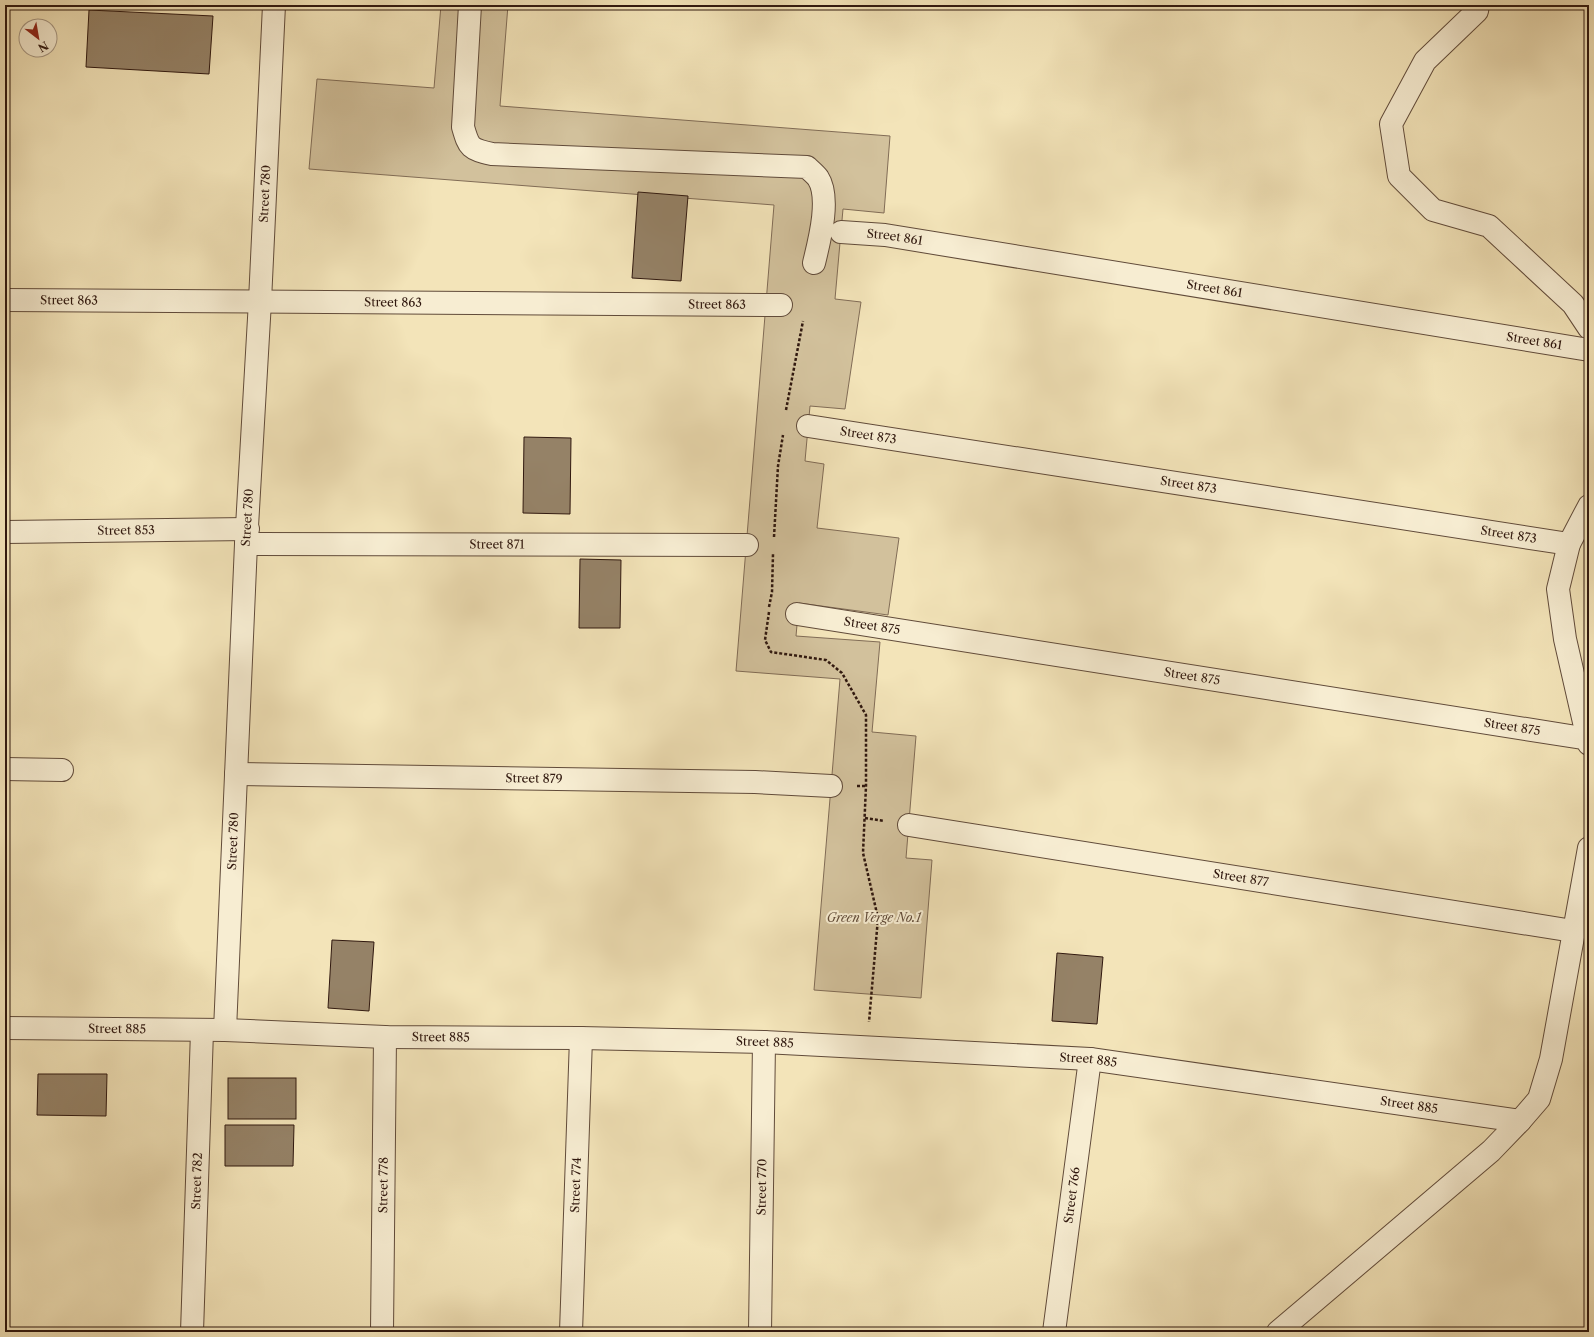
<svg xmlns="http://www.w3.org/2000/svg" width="1594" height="1337" font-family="'Libre Caslon Text',serif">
<rect width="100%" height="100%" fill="#f3e4b9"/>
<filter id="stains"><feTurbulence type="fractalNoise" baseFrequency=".005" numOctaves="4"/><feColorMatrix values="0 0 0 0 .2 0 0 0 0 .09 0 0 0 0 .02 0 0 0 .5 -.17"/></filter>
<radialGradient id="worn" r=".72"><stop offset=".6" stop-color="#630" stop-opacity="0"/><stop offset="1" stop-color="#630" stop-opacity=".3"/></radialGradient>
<polygon fill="#d2c19c" stroke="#816c56" points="441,5 508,5 500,106 890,136 884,213 843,209 835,299 861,302 845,409 810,406 805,461 824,464 817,528 899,538 888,615 799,603 796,636 880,642 872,732 916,736 906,858 932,860 921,998 814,990 840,679 736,671 774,205 309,169 317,79 434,88"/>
<g fill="#958267" stroke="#30180f">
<polygon points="89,10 213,16 209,74 86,67"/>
<polygon points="638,192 688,196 681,281 632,278"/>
<polygon points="524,437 571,438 570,514 523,513"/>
<polygon points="580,559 621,560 620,628 579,628"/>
<polygon points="332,940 374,942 369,1011 328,1008"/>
<polygon points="1057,953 1103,957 1097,1024 1052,1021"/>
<polygon points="38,1074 107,1074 106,1116 37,1115"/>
<rect x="228" y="1078" width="68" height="41"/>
<polygon points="225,1125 294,1125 293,1166 225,1166"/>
</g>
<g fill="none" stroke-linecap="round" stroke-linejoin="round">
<g stroke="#614b3a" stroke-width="24">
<g id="street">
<path d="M470 5 463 127C469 148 470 149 492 154L807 167C811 171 815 174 818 178 831 198 819 242 814 263"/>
<polyline points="1478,5 1477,11 1425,61 1391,124 1399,176 1433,210 1489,226 1573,304 1589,328"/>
<path id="s1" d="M841 232 885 235 1589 350"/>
<path id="s2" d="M5 300 781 305"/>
<path id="s3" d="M808 426 1569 544"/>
<polyline points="1589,506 1569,544 1558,589 1565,639 1589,744"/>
<path id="s4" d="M5 532 248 529"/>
<path id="s5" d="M246 544 747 545"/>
<path id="s6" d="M797 614 1589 739"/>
<polyline points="5,769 62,770"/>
<path id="s7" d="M236 774 755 782 831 786"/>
<path id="s8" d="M909 825 1573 931"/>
<path id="s9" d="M5 1028 225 1030 385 1037 581 1038 764 1042 1090 1059 1520 1121"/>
<path id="s10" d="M225 1030 246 544 260 301 274 5"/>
<path id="s11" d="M192 1332 202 1031"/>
<path id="s12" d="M382 1332 385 1037"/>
<path id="s13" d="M571 1332 581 1038"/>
<path id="s14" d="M760 1332 764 1042"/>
<path id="s15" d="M1054 1332 1090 1059"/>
<polyline points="1278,1332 1491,1151 1520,1121 1539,1099 1551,1059 1589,848"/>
</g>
</g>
<g stroke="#30180f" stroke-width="2.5" stroke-dasharray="3 2" stroke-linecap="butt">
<polyline points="786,410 803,321"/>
<polyline points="774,537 778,466 783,435"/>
<polyline points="769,607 772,592 773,554"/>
<polyline points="769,612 765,640 771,652 826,660 842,673 866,715 866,786 863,853 878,918 869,1022"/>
<polyline points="857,786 866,786"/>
<polyline points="865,818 884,821"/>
</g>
<use href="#street" stroke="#f7edd2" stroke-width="22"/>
</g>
<g text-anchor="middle" stroke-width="4" stroke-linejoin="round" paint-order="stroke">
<g font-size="12" fill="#30180f" stroke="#f7edd2">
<text dy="4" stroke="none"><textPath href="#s10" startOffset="837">Street 780</textPath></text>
<text dy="4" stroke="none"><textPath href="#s1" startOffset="54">Street 861</textPath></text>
<text dy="4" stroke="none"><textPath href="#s1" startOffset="378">Street 861</textPath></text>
<text dy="4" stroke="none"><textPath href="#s2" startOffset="64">Street 863</textPath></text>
<text dy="4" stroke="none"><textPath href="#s2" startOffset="388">Street 863</textPath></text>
<text dy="4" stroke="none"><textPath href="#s2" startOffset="712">Street 863</textPath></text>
<text dy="4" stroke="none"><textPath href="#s1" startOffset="702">Street 861</textPath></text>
<text dy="4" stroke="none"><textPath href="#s3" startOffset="61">Street 873</textPath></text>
<text dy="4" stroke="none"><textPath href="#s3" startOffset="385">Street 873</textPath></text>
<text dy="4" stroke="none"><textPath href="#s10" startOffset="513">Street 780</textPath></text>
<text dy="4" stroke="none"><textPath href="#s4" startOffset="121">Street 853</textPath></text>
<text dy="4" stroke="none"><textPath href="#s3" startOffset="709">Street 873</textPath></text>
<text dy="4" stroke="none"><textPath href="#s5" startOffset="251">Street 871</textPath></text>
<text dy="4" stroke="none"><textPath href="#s6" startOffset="76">Street 875</textPath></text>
<text dy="4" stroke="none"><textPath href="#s6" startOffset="400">Street 875</textPath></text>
<text dy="4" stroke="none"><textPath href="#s6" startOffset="724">Street 875</textPath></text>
<text dy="4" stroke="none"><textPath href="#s7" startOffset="298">Street 879</textPath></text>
<text dy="4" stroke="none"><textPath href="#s10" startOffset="189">Street 780</textPath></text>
<text dy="4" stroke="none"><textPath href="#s8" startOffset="336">Street 877</textPath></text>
<text dy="4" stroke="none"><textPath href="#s9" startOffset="112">Street 885</textPath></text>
<text dy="4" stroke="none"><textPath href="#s9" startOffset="436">Street 885</textPath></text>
<text dy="4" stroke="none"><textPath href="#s9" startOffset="760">Street 885</textPath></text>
<text dy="4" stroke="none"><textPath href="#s9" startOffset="1084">Street 885</textPath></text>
<text dy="4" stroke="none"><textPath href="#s9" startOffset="1408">Street 885</textPath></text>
<text dy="4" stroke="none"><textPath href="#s11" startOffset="151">Street 782</textPath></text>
<text dy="4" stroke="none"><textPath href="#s12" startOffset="147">Street 778</textPath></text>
<text dy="4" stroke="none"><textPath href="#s13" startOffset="147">Street 774</textPath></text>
<text dy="4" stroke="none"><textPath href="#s14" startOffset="145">Street 770</textPath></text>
<text dy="4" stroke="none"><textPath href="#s15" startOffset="138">Street 766</textPath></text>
</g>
<g font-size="12" font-style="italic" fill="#614b39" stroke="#f7edd2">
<text x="874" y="922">Green Verge No.1</text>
</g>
</g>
<rect width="1594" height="1337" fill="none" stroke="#f3e4b9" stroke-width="20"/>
<rect x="6" y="6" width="1582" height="1325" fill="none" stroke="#30180f" stroke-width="2"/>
<rect x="10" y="10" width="1574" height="1317" fill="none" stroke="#30180f"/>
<g transform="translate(38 38) rotate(149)"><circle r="19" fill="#f7edd2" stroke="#a79884"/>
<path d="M0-3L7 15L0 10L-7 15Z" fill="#8f2418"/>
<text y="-6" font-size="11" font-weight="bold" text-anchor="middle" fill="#30180f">N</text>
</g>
<rect width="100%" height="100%" filter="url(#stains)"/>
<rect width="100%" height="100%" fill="url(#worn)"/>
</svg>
